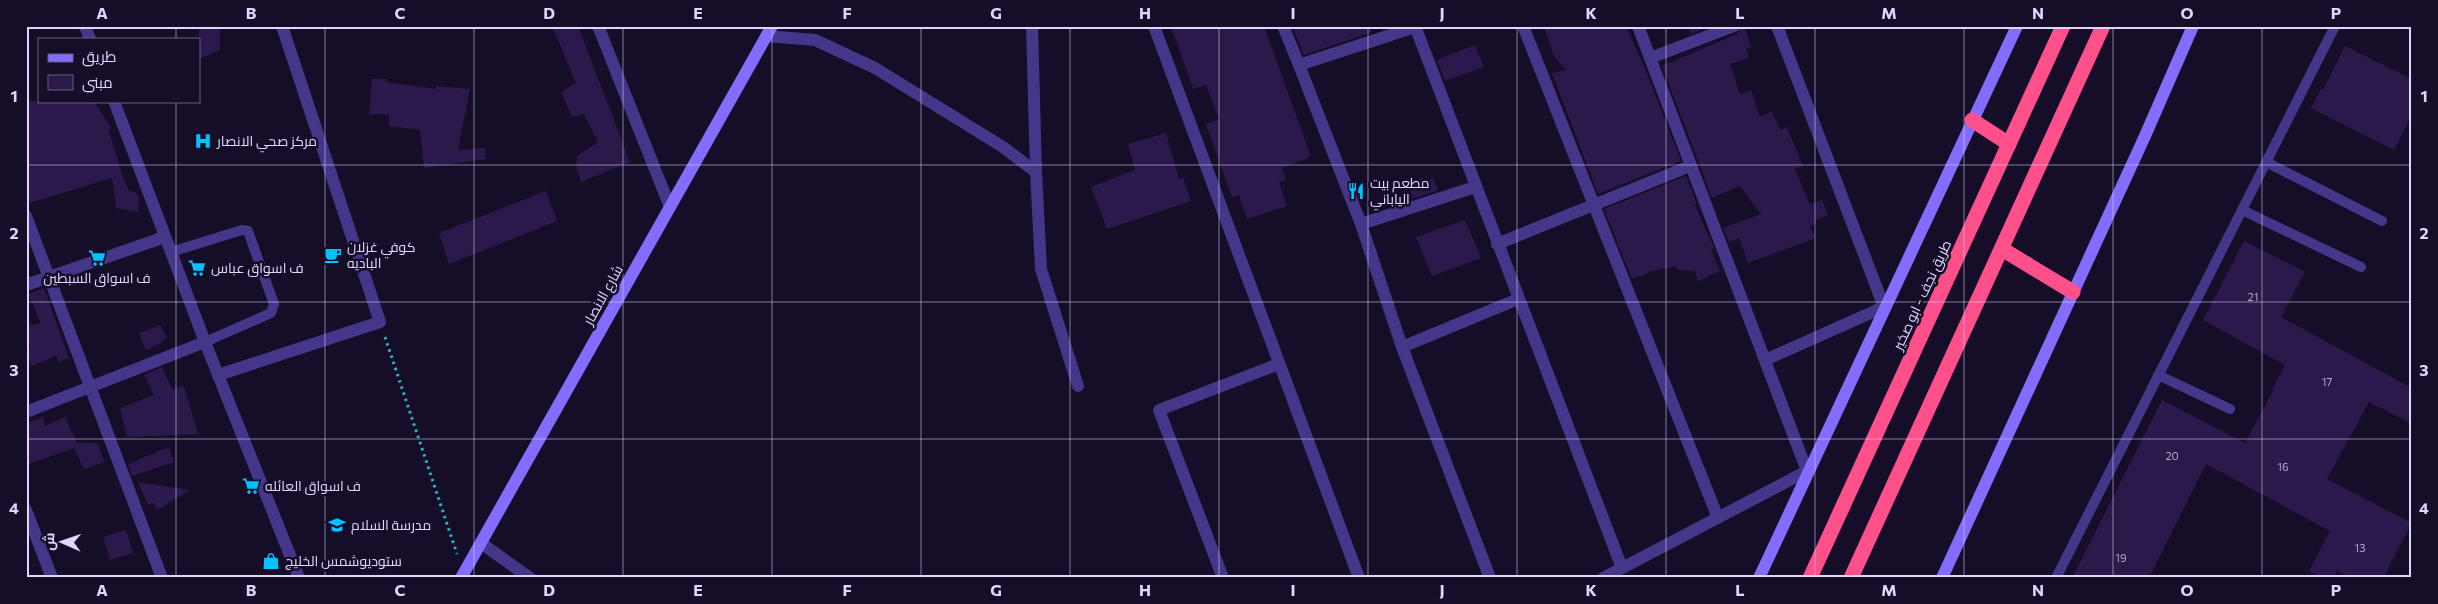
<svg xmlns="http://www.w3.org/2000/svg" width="2438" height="604" font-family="Commissioner,Cairo,sans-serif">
<rect width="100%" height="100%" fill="#160e28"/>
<g fill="#2a194a">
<polygon points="199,26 220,26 220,50 199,59"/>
<polygon points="552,26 578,26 630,162 581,182 576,165 577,156 598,142 584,114 572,117 561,92 576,83"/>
<polygon points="1171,26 1264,26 1311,157 1282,168 1286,180 1279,182 1287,206 1247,219 1239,195 1232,197 1206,124 1219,119 1206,85 1193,89"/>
<polygon points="1298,26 1369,26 1372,32 1304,55 1293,28"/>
<polygon points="1544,26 1626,26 1646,71 1681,161 1598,194 1552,73 1566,70 1554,56"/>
<polygon points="1689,26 1711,26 1691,34"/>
<polygon points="1742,26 1745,26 1751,48 1746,49 1749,58 1730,64 1740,94 1751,90 1760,117 1772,111 1780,130 1787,127 1803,166 1795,169 1810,205 1822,200 1828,215 1816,220 1817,223 1809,226 1816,238 1748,263 1739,238 1729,242 1723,228 1761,214 1740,186 1712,198 1662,66 1737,34"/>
<polygon points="1475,45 1484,67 1445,81 1437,60"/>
<polygon points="2345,46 2412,79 2412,114 2394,150 2311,108 2321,89 2323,90"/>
<polygon points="372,79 387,79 386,82 436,89 436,86 470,89 458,150 485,148 486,159 424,168 420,130 389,126 389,115 369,114"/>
<polygon points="26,101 93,101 111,127 109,131 122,174 129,191 135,192 139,198 138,212 116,208 112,178 26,204"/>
<polygon points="1166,133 1179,179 1183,178 1191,201 1107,229 1091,187 1135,170 1128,144"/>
<polygon points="1686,176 1697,204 1695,205 1714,248 1711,249 1720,271 1698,281 1695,271 1677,270 1676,266 1647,272 1647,274 1632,279 1604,209"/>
<polygon points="1423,178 1424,182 1433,178 1438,190 1413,199 1407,183"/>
<polygon points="546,191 557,221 449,264 439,233"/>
<polygon points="1465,220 1481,258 1432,276 1416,237"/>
<polygon points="2244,241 2305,272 2281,317 2412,388 2412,424 2369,402 2327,479 2412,523 2383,578 2351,578 2337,571 2333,578 2322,578 2309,571 2330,531 2206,464 2149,578 2072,578 2162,400 2245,443 2273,391 2272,390 2285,365 2203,320"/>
<polygon points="44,288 69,358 59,362 56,356 32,366 26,353 30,347 26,326 41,323 28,294"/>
<polygon points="160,325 167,338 161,341 162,343 146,350 139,333"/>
<polygon points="162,367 172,389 184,386 198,434 127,437 120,408 154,395 144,375"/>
<polygon points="43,416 45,426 65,417 77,443 95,443 99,446 104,462 84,469 74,448 26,465 26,424"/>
<polygon points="169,447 174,462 132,476 128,464"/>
<polygon points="138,482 190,490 157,510 154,503 148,505"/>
<polygon points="126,530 133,553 110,560 103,537"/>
</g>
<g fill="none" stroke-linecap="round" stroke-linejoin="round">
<polyline stroke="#27b6c1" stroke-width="3" stroke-dasharray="2.5 4" stroke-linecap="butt" points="385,337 457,554"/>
<g stroke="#45368a" stroke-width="10">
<polyline points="2266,162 2382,221"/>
<polyline points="2242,210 2361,267"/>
<polyline points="171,252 242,230 248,231 274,304 271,313 205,342"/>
<polyline points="2158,375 2230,409"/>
<polyline points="2056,578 2335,26"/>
</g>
<g stroke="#45368a" stroke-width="12">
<polyline points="85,26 90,39"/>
<polyline points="598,26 670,207"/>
<polyline points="1032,26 1036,172"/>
<polyline points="1154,26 1359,578"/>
<polyline points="1283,26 1299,65"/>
<polyline points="1415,26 1622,568"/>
<polyline points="1523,26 1718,518"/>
<polyline points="1415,27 1299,65 1361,224 1475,187"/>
<polyline points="766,36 815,40 875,68 1003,147 1036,172 1041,269 1078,386"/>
<polyline points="1650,58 1734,26"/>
<polyline points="114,101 205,342 299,578"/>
<polyline points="26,216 162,578"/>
<polyline points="1361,224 1402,347 1490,578"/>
<polyline points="1497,244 1690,166"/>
<polyline points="26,285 165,237"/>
<polyline points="1402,347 1518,299"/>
<polyline points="1765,360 1884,307 1777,26"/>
<polyline points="218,375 380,322 282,26"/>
<polyline points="26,412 205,342"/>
<polyline points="26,510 52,578"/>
<polyline points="481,543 530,578"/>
<polyline points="1223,578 1159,410 1279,364"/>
<polyline points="1603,578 1807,471 1638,26"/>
</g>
<g stroke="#846cff" stroke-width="12">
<polyline points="461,578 772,26"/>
<polyline points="1759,578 2017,26"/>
<polyline points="1942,578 2145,136 2193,26"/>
</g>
<g stroke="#ff508c" stroke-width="15">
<polyline points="1972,120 2009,144"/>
<polyline points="2002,249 2073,292"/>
<polyline points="1810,578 2063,26"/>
<polyline points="1851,578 2103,26"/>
</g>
</g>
<path fill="none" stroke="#e0d5ff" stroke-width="1" stroke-opacity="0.55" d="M176 26V39M325 26V578M474 26V578M623 26V578M772 26V578M921 26V578M1070 26V578M1219 26V578M1368 26V578M1517 26V578M1666 26V578M1815 26V578M1964 26V578M2113 26V578M2262 26V578M176 101V578M26 165H2412M26 302H2412M26 439H2412"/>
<defs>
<g id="hospital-bare" transform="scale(1.35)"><path d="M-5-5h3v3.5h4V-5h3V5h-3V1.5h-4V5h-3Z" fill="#01c3ff" stroke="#160e28" stroke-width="2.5" paint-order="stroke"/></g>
<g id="restaurant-bare" transform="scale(1.35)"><path d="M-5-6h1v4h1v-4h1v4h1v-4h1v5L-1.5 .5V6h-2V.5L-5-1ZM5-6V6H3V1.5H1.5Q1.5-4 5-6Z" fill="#01c3ff" stroke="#160e28" stroke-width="2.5" paint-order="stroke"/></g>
<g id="cafe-bare" transform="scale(1.35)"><path d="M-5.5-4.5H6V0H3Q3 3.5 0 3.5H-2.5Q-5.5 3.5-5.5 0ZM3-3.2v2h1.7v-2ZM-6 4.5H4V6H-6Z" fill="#01c3ff" stroke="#160e28" stroke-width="2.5" paint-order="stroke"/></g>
<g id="supermarket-bare" transform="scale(1.35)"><path d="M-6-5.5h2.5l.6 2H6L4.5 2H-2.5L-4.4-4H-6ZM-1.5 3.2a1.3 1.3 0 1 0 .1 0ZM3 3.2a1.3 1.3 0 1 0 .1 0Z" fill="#01c3ff" stroke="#160e28" stroke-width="2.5" paint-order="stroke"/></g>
<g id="school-bare" transform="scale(1.35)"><path d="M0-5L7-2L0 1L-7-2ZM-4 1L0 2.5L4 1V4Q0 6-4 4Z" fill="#01c3ff" stroke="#160e28" stroke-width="2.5" paint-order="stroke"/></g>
<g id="shop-bare" transform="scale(1.35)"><path d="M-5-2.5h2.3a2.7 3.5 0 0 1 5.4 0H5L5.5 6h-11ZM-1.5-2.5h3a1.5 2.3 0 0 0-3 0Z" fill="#01c3ff" stroke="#160e28" stroke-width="2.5" paint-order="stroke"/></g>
</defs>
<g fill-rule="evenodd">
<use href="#hospital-bare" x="203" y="141"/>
<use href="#restaurant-bare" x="1356" y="191"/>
<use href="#cafe-bare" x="333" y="255"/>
<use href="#supermarket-bare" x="97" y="258"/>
<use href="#supermarket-bare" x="197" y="268"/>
<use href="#supermarket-bare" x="251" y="486"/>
<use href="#school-bare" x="337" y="525"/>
<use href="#shop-bare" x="271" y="561"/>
</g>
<g text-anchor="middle" stroke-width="5" stroke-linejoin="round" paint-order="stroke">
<g font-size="11" fill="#b2a6d2">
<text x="2253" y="301">21</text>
<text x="2327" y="386">17</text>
<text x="2172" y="460">20</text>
<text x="2283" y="471">16</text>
<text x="2360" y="552">13</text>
<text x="2121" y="562">19</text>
</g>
<g font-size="14" fill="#e0d5ff" stroke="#160e28" text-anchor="start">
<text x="217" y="146">مركز صحي الانصار</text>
<text x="1370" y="188">مطعم بيت<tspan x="1370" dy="16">الياباني</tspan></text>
<text x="347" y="252">كوفي غزلان<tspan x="347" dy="16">الباديه</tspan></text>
<text x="211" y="273">ف اسواق عباس</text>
<text x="97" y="283" text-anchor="middle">ف اسواق السبطين</text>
<text x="265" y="491">ف اسواق العائله</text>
<text x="351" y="530">مدرسة السلام</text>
<text x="285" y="566">ستوديوشمس الخليج</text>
</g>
<g font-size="14" fill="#e0d5ff" stroke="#160e28">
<text transform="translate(603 295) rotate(-61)" y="5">شارع الانصار</text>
<text transform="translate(1922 295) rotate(-65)" y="5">طريق نجف - ابو صخير</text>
</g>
</g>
<rect width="2438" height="604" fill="none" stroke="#160e28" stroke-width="55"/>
<rect x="38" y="38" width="162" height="65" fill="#160e28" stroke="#675e7e"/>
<rect x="48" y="54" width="25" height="8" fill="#846cff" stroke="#675e7e"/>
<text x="82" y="62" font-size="15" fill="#e0d5ff">طريق</text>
<rect x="48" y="75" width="25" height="15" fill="#2a194a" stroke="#675e7e"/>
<text x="82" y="88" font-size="15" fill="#e0d5ff">مبنى</text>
<g transform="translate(62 542) rotate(272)" stroke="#160e28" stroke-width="4" paint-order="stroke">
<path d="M0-4L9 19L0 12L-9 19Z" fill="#e0d5ff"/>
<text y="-8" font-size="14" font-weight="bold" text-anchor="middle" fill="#e0d5ff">ش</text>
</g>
<rect x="28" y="28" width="2382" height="548" fill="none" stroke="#e0d5ff" stroke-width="2"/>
<g font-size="16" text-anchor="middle" font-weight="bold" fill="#e0d5ff">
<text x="102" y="19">A</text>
<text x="251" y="19">B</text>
<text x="400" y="19">C</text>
<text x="549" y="19">D</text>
<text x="698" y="19">E</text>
<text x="847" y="19">F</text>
<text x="996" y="19">G</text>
<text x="1145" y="19">H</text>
<text x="1293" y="19">I</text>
<text x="1442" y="19">J</text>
<text x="1591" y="19">K</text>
<text x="1740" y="19">L</text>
<text x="1889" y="19">M</text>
<text x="2038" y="19">N</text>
<text x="2187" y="19">O</text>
<text x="2336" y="19">P</text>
<text x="14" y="102">1</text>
<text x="2424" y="102">1</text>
<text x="14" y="239">2</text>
<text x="2424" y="239">2</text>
<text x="14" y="376">3</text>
<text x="2424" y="376">3</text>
<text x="14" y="514">4</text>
<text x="2424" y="514">4</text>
<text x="102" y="596">A</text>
<text x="251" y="596">B</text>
<text x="400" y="596">C</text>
<text x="549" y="596">D</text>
<text x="698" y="596">E</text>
<text x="847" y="596">F</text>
<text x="996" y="596">G</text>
<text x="1145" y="596">H</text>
<text x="1293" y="596">I</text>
<text x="1442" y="596">J</text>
<text x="1591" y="596">K</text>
<text x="1740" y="596">L</text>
<text x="1889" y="596">M</text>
<text x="2038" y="596">N</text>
<text x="2187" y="596">O</text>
<text x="2336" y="596">P</text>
</g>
</svg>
